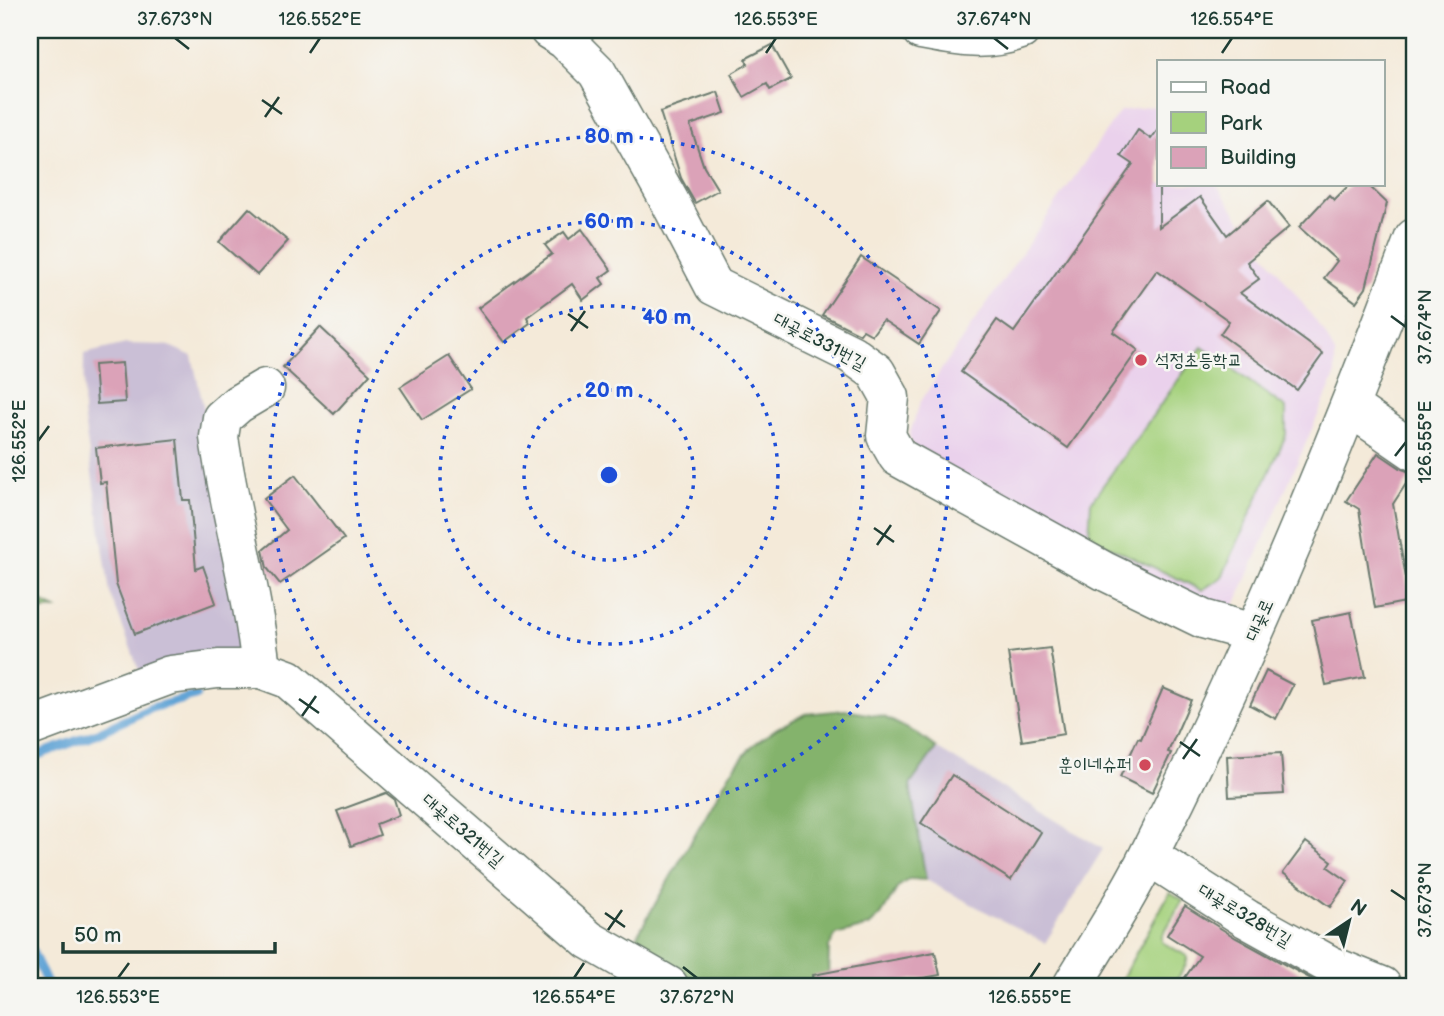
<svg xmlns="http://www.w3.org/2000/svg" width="1444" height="1016" font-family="'Balsamiq Sans','Poor Story',sans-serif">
<rect width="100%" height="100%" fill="#f6f6f2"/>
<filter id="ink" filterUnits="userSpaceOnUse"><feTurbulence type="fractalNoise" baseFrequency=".0143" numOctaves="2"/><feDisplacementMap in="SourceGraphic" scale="14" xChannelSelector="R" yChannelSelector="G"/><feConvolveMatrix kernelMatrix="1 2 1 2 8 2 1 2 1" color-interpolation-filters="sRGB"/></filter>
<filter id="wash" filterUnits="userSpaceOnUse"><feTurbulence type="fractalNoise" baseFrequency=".00686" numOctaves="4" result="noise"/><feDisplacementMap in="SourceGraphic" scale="28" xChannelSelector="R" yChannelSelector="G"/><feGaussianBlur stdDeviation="1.57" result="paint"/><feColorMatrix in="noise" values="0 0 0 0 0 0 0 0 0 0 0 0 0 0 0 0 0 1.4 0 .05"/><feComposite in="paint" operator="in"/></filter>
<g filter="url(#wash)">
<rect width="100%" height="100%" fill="#f4ead9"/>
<polygon fill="#ead1ec" points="1154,106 1159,111 1159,184 1216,184 1251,235 1324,332 1335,353 1335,376 1232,612 1206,605 915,451 909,436 920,403 943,367 1120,111"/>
<g fill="#cabfd6">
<polygon points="126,344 167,345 192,356 205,414 244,658 140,673 110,593 83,413 84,354"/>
<polygon points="936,748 1103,849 1045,943 926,880 910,785"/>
</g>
<g fill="#a5d17d" stroke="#628758" stroke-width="2">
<polygon points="1202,347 1286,408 1286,435 1222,577 1202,590 1089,537 1091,502"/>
<path d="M1170 892 1183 900 1162 936V942L1187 956C1188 967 1177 978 1172 986H1120V982Z"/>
</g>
<g fill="#84b36c" stroke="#527850" stroke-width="2">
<polygon points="30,597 56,609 30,612"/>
<polygon points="845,710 884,717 916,733 936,748 910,785 926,880 909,879 898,887 881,915 869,926 836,935 829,947 828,986 704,986 667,971 630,948 730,773 752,746 777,728 805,714"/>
</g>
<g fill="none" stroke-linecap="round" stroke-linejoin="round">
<g stroke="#62a4d6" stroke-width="9">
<polyline points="30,758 95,734 151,708 196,696"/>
<polyline points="30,947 48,986"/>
</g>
</g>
<g id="blocks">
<g fill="#dba2b8">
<polygon points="772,45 791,79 770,90 767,84 744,97 731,74 748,64 745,59"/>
<polygon points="718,92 725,113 690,125 704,167 718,190 695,203 681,178 660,112"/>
<polygon points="1159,128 1159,227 1200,197 1227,235 1268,201 1289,227 1247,262 1259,279 1240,293 1323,354 1297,390 1220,334 1229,321 1157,270 1113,332 1138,350 1068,448 961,372 997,320 1014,332 1133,164 1121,156 1138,130 1151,139"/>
<polygon points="1350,184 1367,184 1387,203 1366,288 1356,302 1324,278 1337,261 1299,227 1329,195 1334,200"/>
<polygon points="249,208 288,241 257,275 219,242"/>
<polygon points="582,229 611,270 600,278 604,284 583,300 572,284 527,317 530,323 504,342 478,308 552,254 545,245 564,232 569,239"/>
<polygon points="861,257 941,311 919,344 883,320 872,335 863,330 860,334 822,315"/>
<polygon points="320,327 370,374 334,414 283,367"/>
<polygon points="449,356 471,389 422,420 400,387"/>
<polygon points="122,363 125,402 97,404 94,365"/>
<polygon points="177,439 183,500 190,500 196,569 203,566 216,603 135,634 116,584 106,482 100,483 96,448"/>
<polygon points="1378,453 1402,469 1413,473 1393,504 1410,601 1375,608 1359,509 1346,501"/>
<polygon points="295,475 344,539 280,584 267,568 263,550 287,530 264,499"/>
<polygon points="1351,612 1365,677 1326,685 1312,620"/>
<polygon points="1050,648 1064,734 1022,741 1008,653"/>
<polygon points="1266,671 1293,685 1276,719 1250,705"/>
<polygon points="1163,688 1191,700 1168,752 1171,753 1152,793 1120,777 1138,738 1141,739"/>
<polygon points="1281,753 1284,794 1229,797 1227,756"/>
<polygon points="952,775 1041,832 1011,880 921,823"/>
<polygon points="386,793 394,799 399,815 376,824 380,835 351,846 337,811"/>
<polygon points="1306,842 1332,861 1328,867 1348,881 1330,907 1283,873"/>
<polygon points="1185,906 1236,938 1324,986 1179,986 1200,956 1167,935"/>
<polygon points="935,952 940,975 877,986 814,986 813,975"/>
</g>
</g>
</g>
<g filter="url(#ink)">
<use href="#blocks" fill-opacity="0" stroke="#6a7a6e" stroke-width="2"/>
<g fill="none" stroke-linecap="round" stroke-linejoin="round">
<g stroke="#6a7a6e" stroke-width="41">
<g id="minor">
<polyline points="549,30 565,40 597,72 670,202 714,286 851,354 876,372 890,397 886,436 898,457 1104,571 1203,619 1253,633"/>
<path d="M921 30C958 37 985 43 1021 30"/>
<polyline points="1350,407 1414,451"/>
<path d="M261 669C253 591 230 515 219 437L222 418 238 404 265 388"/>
<polyline points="30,727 170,675 218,669 261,669 288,679 589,940 669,986"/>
<polyline points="1149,856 1247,919 1330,965 1382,986"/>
<path d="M1072 986C1098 943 1127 899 1149 854 1250 655 1336 447 1414 238"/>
</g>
</g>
<use href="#minor" stroke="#fff" stroke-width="38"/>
</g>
</g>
<path fill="none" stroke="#1f3d34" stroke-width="2.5" d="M175 38 189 49M994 38 1008 49M310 53 320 38M766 53 776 38M1222 53 1232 38M262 100 282 114M265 117 279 97M568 314 588 328M1391 316 1406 327M571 331 585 311M38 441 49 426M1395 456 1406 442M874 528 894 542M877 545 891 525M299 699 319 713M302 716 316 696M1180 742 1200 756M1183 759 1197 739M1391 890 1406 900M605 913 625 927M608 930 622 910M683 967 697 978M118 978 129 963M574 978 584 963M1030 978 1040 963"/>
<g fill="none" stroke="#1d4ed8" stroke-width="3.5" stroke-dasharray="3.5 7">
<circle cx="609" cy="475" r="85"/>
<circle cx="609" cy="475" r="169"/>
<circle cx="609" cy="475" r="254"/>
<circle cx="609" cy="475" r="339"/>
</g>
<g fill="#d1495b" stroke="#f6f6f2" stroke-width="2.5">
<circle cx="1141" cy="360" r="7"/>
<circle cx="1145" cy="765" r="7"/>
</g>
<g text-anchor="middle" stroke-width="5" stroke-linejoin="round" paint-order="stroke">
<g font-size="18" fill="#1f3d34" stroke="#f6f6f2">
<text transform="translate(820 341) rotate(28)" y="6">대곶로331번길</text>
<text transform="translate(1259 620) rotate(-66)" y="6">대곶로</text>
<text transform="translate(463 830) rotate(41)" y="6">대곶로321번길</text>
<text transform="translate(1245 915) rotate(31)" y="6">대곶로328번길</text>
</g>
<g font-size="18" fill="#1f3d34" stroke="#f6f6f2" text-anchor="start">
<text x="1155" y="366">석정초등학교</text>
<text x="1131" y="771" text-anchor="end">훈이네슈퍼</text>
</g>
</g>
<circle cx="609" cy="475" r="10" fill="#1d4ed8" stroke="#f6f6f2" stroke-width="3.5"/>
<g font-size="21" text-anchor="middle" font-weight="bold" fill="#1d4ed8" stroke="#f6f6f2" stroke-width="5" stroke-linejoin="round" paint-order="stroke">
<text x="609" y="143">80 m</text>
<text x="609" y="228">60 m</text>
<text x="667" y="324">40 m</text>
<text x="609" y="397">20 m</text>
</g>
<rect width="1444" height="1016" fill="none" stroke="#f6f6f2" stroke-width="77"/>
<rect x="1157" y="60" width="228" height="126" fill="#f6f6f2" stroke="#a0aca6" stroke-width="2"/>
<rect x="1171" y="82" width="35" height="10" fill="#ffffff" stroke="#a0aca6" stroke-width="2"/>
<text x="1220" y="94" font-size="21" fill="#1f3d34">Road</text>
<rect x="1171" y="112" width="35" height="21" fill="#a5d17d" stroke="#a0aca6" stroke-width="2"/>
<text x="1220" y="130" font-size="21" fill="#1f3d34">Park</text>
<rect x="1171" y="147" width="35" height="21" fill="#dba2b8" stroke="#a0aca6" stroke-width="2"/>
<text x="1220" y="164" font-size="21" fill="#1f3d34">Building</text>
<g transform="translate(1349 921) rotate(35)" stroke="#f6f6f2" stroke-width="5" paint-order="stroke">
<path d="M0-5L12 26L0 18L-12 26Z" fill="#1f3d34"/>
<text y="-10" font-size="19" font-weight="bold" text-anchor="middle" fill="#1f3d34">N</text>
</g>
<path d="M63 942v10h212v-10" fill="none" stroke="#1f3d34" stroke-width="3.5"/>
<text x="74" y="942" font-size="21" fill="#1f3d34" stroke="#f6f6f2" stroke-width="5" paint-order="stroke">50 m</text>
<rect x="38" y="38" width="1368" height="940" fill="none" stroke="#1f3d34" stroke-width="2.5"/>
<g font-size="18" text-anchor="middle" fill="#1f3d34">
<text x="175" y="25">37.673°N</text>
<text x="320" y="25">126.552°E</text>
<text x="776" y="25">126.553°E</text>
<text x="994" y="25">37.674°N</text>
<text x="1232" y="25">126.554°E</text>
<text transform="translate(1425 327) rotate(-90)" y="6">37.674°N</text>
<text transform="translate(19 441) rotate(-90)" y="6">126.552°E</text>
<text transform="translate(1425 442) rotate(-90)" y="6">126.555°E</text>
<text transform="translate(1425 900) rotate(-90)" y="6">37.673°N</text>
<text x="118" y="1003">126.553°E</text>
<text x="574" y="1003">126.554°E</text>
<text x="697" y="1003">37.672°N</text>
<text x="1030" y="1003">126.555°E</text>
</g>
</svg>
